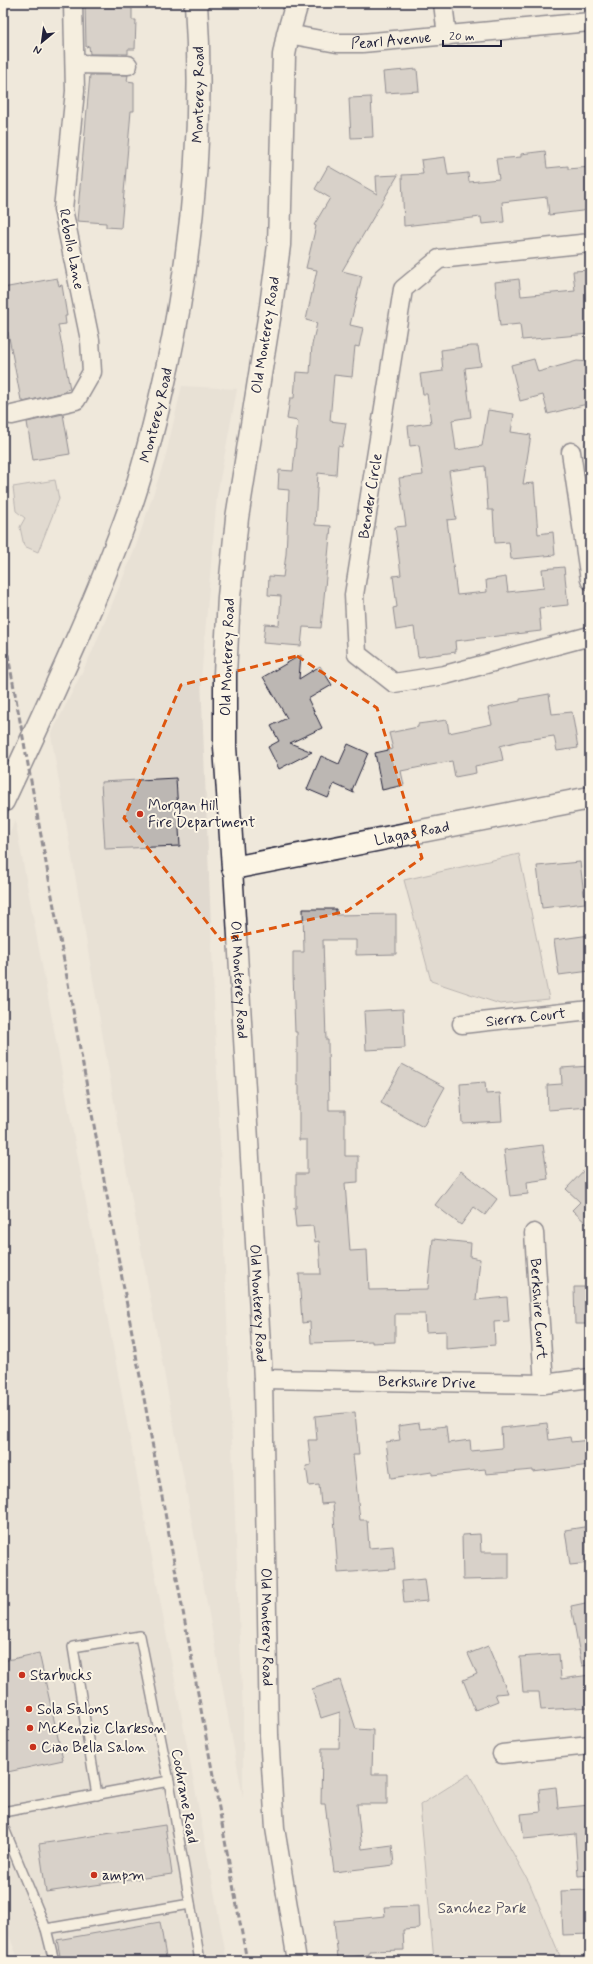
<svg xmlns="http://www.w3.org/2000/svg" width="593" height="1964" font-family="Mynerve,sans-serif">
<rect width="100%" height="100%" fill="#efe8db"/>
<filter id="ink" filterUnits="userSpaceOnUse"><feTurbulence type="fractalNoise" baseFrequency=".025" numOctaves="2"/><feDisplacementMap in="SourceGraphic" scale="8" xChannelSelector="R" yChannelSelector="G"/><feConvolveMatrix kernelMatrix="1 2 1 2 8 2 1 2 1" color-interpolation-filters="sRGB"/></filter>
<g filter="url(#ink)">
<g fill="#e0d9cf">
<polygon points="182,386 237,389 217,495 201,679 243,1715 243,1797 117,1119 51,735 93,650 135,549 165,459"/>
<polygon points="15,820 227,1961 19,1961 3,1920 3,851"/>
</g>
<g fill="#d1cbc3" stroke="#7a767f">
<polygon points="55,480 59,499 38,552 24,546 20,527 25,518 16,511 13,487"/>
<polygon points="519,854 549,999 500,1004 431,981 404,880"/>
<polygon points="469,1774 529,1882 560,1956 513,1961 434,1961 420,1805"/>
</g>
<g fill="#bcb7b3" stroke="#22223b">
<polygon points="85,3 132,3 132,20 136,20 135,49 128,49 128,54 90,54 89,46 86,47"/>
<polygon points="417,69 419,91 385,93 383,72"/>
<polygon points="90,75 128,75 127,81 134,82 134,111 131,111 121,228 106,227 106,223 77,221"/>
<polygon points="371,97 373,137 351,138 349,98"/>
<polygon points="545,151 547,168 568,166 568,169 590,167 590,210 549,215 547,197 502,202 504,222 482,224 481,217 404,226 402,175 423,174 421,160 445,157 448,175 468,173 469,182 499,179 496,159 521,157 521,154"/>
<polygon points="328,166 377,194 376,176 398,175 342,271 362,276 350,325 363,328 359,347 355,346 352,377 334,375 330,421 346,423 342,447 338,446 336,475 318,473 315,525 331,526 321,628 303,627 301,646 263,643 265,624 279,625 281,596 268,595 269,576 283,577 286,554 289,490 278,489 279,470 293,471 298,421 287,419 290,398 294,398 296,372 310,373 312,345 317,323 306,320 317,270 306,268 316,226 314,225 330,198 315,189"/>
<polygon points="590,270 590,334 522,340 520,324 500,326 495,282 519,279 521,296 575,291 573,271"/>
<polygon points="57,278 59,286 62,285 67,316 65,316 66,324 58,325 70,389 65,390 65,392 23,402 23,400 21,400 8,332 3,333 3,288"/>
<polygon points="471,346 478,346 481,366 465,368 471,417 452,420 456,450 482,446 488,410 514,414 511,432 531,435 523,484 534,483 538,534 553,532 555,555 511,559 509,542 495,543 493,510 488,510 485,466 449,471 456,519 447,520 457,595 487,592 486,580 506,577 508,592 544,588 542,569 564,567 568,605 539,608 541,631 455,641 456,652 418,657 414,627 396,630 393,608 397,607 393,576 401,575 395,527 406,526 399,478 423,475 419,445 410,446 408,426 431,423 427,394 423,394 420,374 443,371 441,350"/>
<polygon points="534,359 538,372 577,361 590,362 590,405 583,405 548,414 543,395 520,401 511,365"/>
<polygon points="63,414 70,454 33,460 27,422"/>
<polygon points="301,655 299,679 320,666 332,685 308,699 322,728 290,743 312,752 279,769 268,747 279,741 271,726 287,718 263,677"/>
<polygon points="549,694 552,714 572,712 578,748 557,751 554,736 519,741 500,746 503,760 475,766 476,773 455,777 452,761 431,765 401,771 404,785 382,790 375,753 393,749 389,733 418,727 418,724 447,720 449,733 492,724 488,708 520,701 520,699"/>
<polygon points="348,744 368,753 352,790 354,793 334,784 328,798 307,789 321,756 339,764"/>
<polygon points="176,778 180,846 105,849 101,782"/>
<polygon points="580,862 585,903 542,908 537,866"/>
<polygon points="303,909 336,909 336,915 396,914 396,954 356,955 356,940 323,940 326,1040 328,1040 329,1110 345,1110 345,1156 358,1156 358,1182 345,1183 350,1251 367,1250 369,1290 428,1289 433,1239 471,1243 470,1257 480,1259 476,1300 507,1297 509,1321 494,1322 495,1345 446,1349 446,1331 426,1332 425,1314 395,1314 395,1342 372,1343 372,1341 311,1343 310,1322 302,1323 299,1274 321,1274 319,1241 315,1242 313,1226 296,1227 294,1208 296,1208 296,1174 307,1174 307,1140 299,1140 299,1085 297,1085 297,1032 295,1032 293,974 293,952 304,952"/>
<polygon points="590,935 590,971 559,975 554,940"/>
<polygon points="403,1009 405,1048 366,1050 364,1011"/>
<polygon points="402,1064 445,1087 423,1127 381,1103"/>
<polygon points="590,1066 590,1107 548,1110 547,1085 562,1084 561,1068"/>
<polygon points="485,1082 486,1094 500,1093 502,1121 462,1123 460,1084"/>
<polygon points="543,1145 548,1179 527,1182 528,1194 510,1196 504,1150"/>
<polygon points="590,1164 590,1227 572,1210 580,1202 566,1189"/>
<polygon points="461,1171 497,1199 485,1215 474,1207 461,1225 435,1205"/>
<polygon points="574,1287 590,1287 590,1324 575,1324"/>
<polygon points="355,1412 359,1455 353,1455 360,1520 367,1520 369,1548 393,1546 395,1569 338,1573 333,1503 321,1504 319,1485 309,1486 306,1466 311,1465 308,1440 317,1440 315,1416"/>
<polygon points="419,1423 420,1429 446,1426 448,1443 470,1440 471,1451 502,1448 501,1428 547,1423 549,1440 570,1437 571,1442 590,1440 590,1465 533,1472 533,1470 486,1474 485,1469 432,1475 432,1472 391,1478 386,1442 400,1440 398,1426"/>
<polygon points="590,1526 590,1563 570,1565 565,1530"/>
<polygon points="480,1534 481,1552 509,1552 509,1579 463,1580 462,1535"/>
<polygon points="425,1579 428,1601 404,1603 402,1581"/>
<polygon points="590,1602 590,1665 582,1666 571,1606"/>
<polygon points="488,1646 508,1693 495,1694 498,1701 475,1710 463,1680 477,1674 468,1654"/>
<polygon points="39,1653 63,1760 3,1773 3,1661"/>
<polygon points="559,1654 561,1679 590,1675 590,1707 541,1710 539,1692 523,1692 520,1657"/>
<polygon points="340,1680 356,1729 373,1730 372,1774 387,1774 387,1804 357,1804 362,1849 392,1845 394,1865 334,1872 325,1804 321,1804 322,1748 339,1748 340,1712 321,1718 312,1689"/>
<polygon points="556,1787 558,1808 590,1805 590,1875 578,1876 575,1834 524,1839 521,1814 541,1812 539,1789"/>
<polygon points="165,1825 172,1874 46,1892 39,1844"/>
<polygon points="588,1890 590,1934 563,1935 561,1891"/>
<polygon points="418,1906 419,1929 403,1930 404,1950 369,1951 369,1955 338,1958 334,1921 385,1916 384,1907"/>
<polygon points="160,1922 166,1957 145,1961 61,1961 57,1940"/>
</g>
<g fill="none" stroke-linecap="round" stroke-linejoin="round">
<g stroke="#22223b" stroke-width="12">
<g id="service">
<polyline points="97,1795 73,1647 140,1636 169,1781 200,1961"/>
<polyline points="3,1812 169,1781"/>
<polyline points="3,1826 46,1929 54,1961"/>
<polyline points="46,1929 190,1904"/>
</g>
</g>
<g stroke="#22223b" stroke-width="21">
<g id="minor">
<polyline points="443,3 447,36"/>
<path id="s1" d="M288 34 337 43H362L590 22"/>
<polyline points="75,64 128,65"/>
<polyline points="590,243 439,259 403,289 354,595 357,654 394,683 445,675 590,636"/>
<polyline points="12,415 76,400 92,372 90,340 63,209 75,91 73,3"/>
<polyline points="571,452 590,580"/>
<path id="s2" d="M233 868 263 1379 269 1735 275 1828 297 1961"/>
<path id="s3" d="M462 1024 590 1010"/>
<path id="s4" d="M534 1233 544 1384"/>
<path id="s5" d="M263 1379 544 1384 590 1378"/>
<polyline points="502,1754 590,1745"/>
</g>
</g>
<g stroke="#22223b" stroke-width="25">
<g id="tertiary">
<path id="s6" d="M297 3 288 34 284 55 279 245 271 306 237 518 229 597 225 674V747L233 868 590 798"/>
</g>
</g>
<g stroke="#22223b" stroke-width="25">
<g id="secondary">
<path id="s7" d="M3 801C49 702 96 604 132 502 147 457 158 410 168 364 193 245 204 124 196 3"/>
</g>
</g>
<use href="#service" stroke="#fcf5e5" stroke-width="9"/>
<use href="#minor" stroke="#fcf5e5" stroke-width="18"/>
<use href="#tertiary" stroke="#fcf5e5" stroke-width="22"/>
<use href="#secondary" stroke="#fcf5e5" stroke-width="22"/>
<polyline stroke="#22223b" stroke-width="3" stroke-dasharray="6 3" stroke-linecap="butt" points="3,628 247,1961"/>
</g>
</g>
<path d="M0 0H593V1964H0ZM297 656 377 708 422 858 347 911 221 940 124 818 181 685Z" fill="#efe8db" fill-opacity=".55" fill-rule="evenodd"/>
<path fill="none" stroke="#de560e" stroke-width="3" stroke-dasharray="8 5" stroke-linejoin="round" d="M297 656 377 708 422 858 347 911 221 940 124 818 181 685Z"/>
<g fill="#c8321e" stroke="#fcf5e5" stroke-width="1.5">
<circle cx="140" cy="814" r="4"/>
<circle cx="22" cy="1675" r="4"/>
<circle cx="29" cy="1709" r="4"/>
<circle cx="30" cy="1728" r="4"/>
<circle cx="33" cy="1747" r="4"/>
<circle cx="94" cy="1875" r="4"/>
</g>
<g text-anchor="middle" stroke-width="4" stroke-linejoin="round" paint-order="stroke">
<g font-size="15" fill="#22223b" stroke="#fcf5e5">
<text dy="5" stroke="none"><textPath href="#s1" startOffset="104">Pearl Avenue</textPath></text>
<text dy="5" stroke="none"><textPath href="#s7" startOffset="740">Monterey Road</textPath></text>
<text transform="translate(72 249) rotate(79)" y="5">Rebollo Lane</text>
<text transform="translate(265 335) rotate(-81)" y="5">Old Monterey Road</text>
<text dy="5" stroke="none"><textPath href="#s7" startOffset="416">Monterey Road</textPath></text>
<text transform="translate(370 496) rotate(-81)" y="5">Bender Circle</text>
<text transform="translate(227 657) rotate(-88)" y="5">Old Monterey Road</text>
<text dy="5" stroke="none"><textPath href="#s6" startOffset="1053">Llagas Road</textPath></text>
<text dy="5" stroke="none"><textPath href="#s2" startOffset="112">Old Monterey Road</textPath></text>
<text dy="5" stroke="none"><textPath href="#s3" startOffset="64">Sierra Court</textPath></text>
<text dy="5" stroke="none"><textPath href="#s2" startOffset="436">Old Monterey Road</textPath></text>
<text dy="5" stroke="none"><textPath href="#s4" startOffset="76">Berkshire Court</textPath></text>
<text dy="5" stroke="none"><textPath href="#s5" startOffset="164">Berkshire Drive</textPath></text>
<text dy="5" stroke="none"><textPath href="#s2" startOffset="760">Old Monterey Road</textPath></text>
<text transform="translate(185 1796) rotate(80)" y="5">Cochrane Road</text>
</g>
<g font-size="15" fill="#22223b" stroke="#fcf5e5" text-anchor="start">
<text x="148" y="810">Morgan Hill<tspan x="148" dy="17">Fire Department</tspan></text>
<text x="30" y="1680">Starbucks</text>
<text x="37" y="1714">Sola Salons</text>
<text x="38" y="1733">McKenzie Clarkson</text>
<text x="41" y="1752">Ciao Bella Salon</text>
<text x="102" y="1880">ampm</text>
</g>
<g font-size="15" fill="#575564" stroke="#fcf5e5">
<text x="482" y="1913">Sanchez Park</text>
</g>
</g>
<rect width="593" height="1964" fill="none" stroke="#fcf5e5" stroke-width="16"/>
<rect x="8" y="8" width="577" height="1948" fill="none" stroke="#22223b" stroke-width="1.5" filter="url(#ink)"/>
<g transform="translate(42 42) rotate(209)" stroke="#fcf5e5" stroke-width="3" paint-order="stroke">
<path d="M0-3L7 15L0 10L-7 15Z" fill="#22223b"/>
<text y="-6" font-size="11" font-weight="bold" text-anchor="middle" fill="#22223b">N</text>
</g>
<path d="M443 40v6h58v-6" fill="none" stroke="#22223b" stroke-width="2"/>
<text x="449" y="40" font-size="12" fill="#22223b" stroke="#fcf5e5" stroke-width="3" paint-order="stroke">20 m</text>
</svg>
